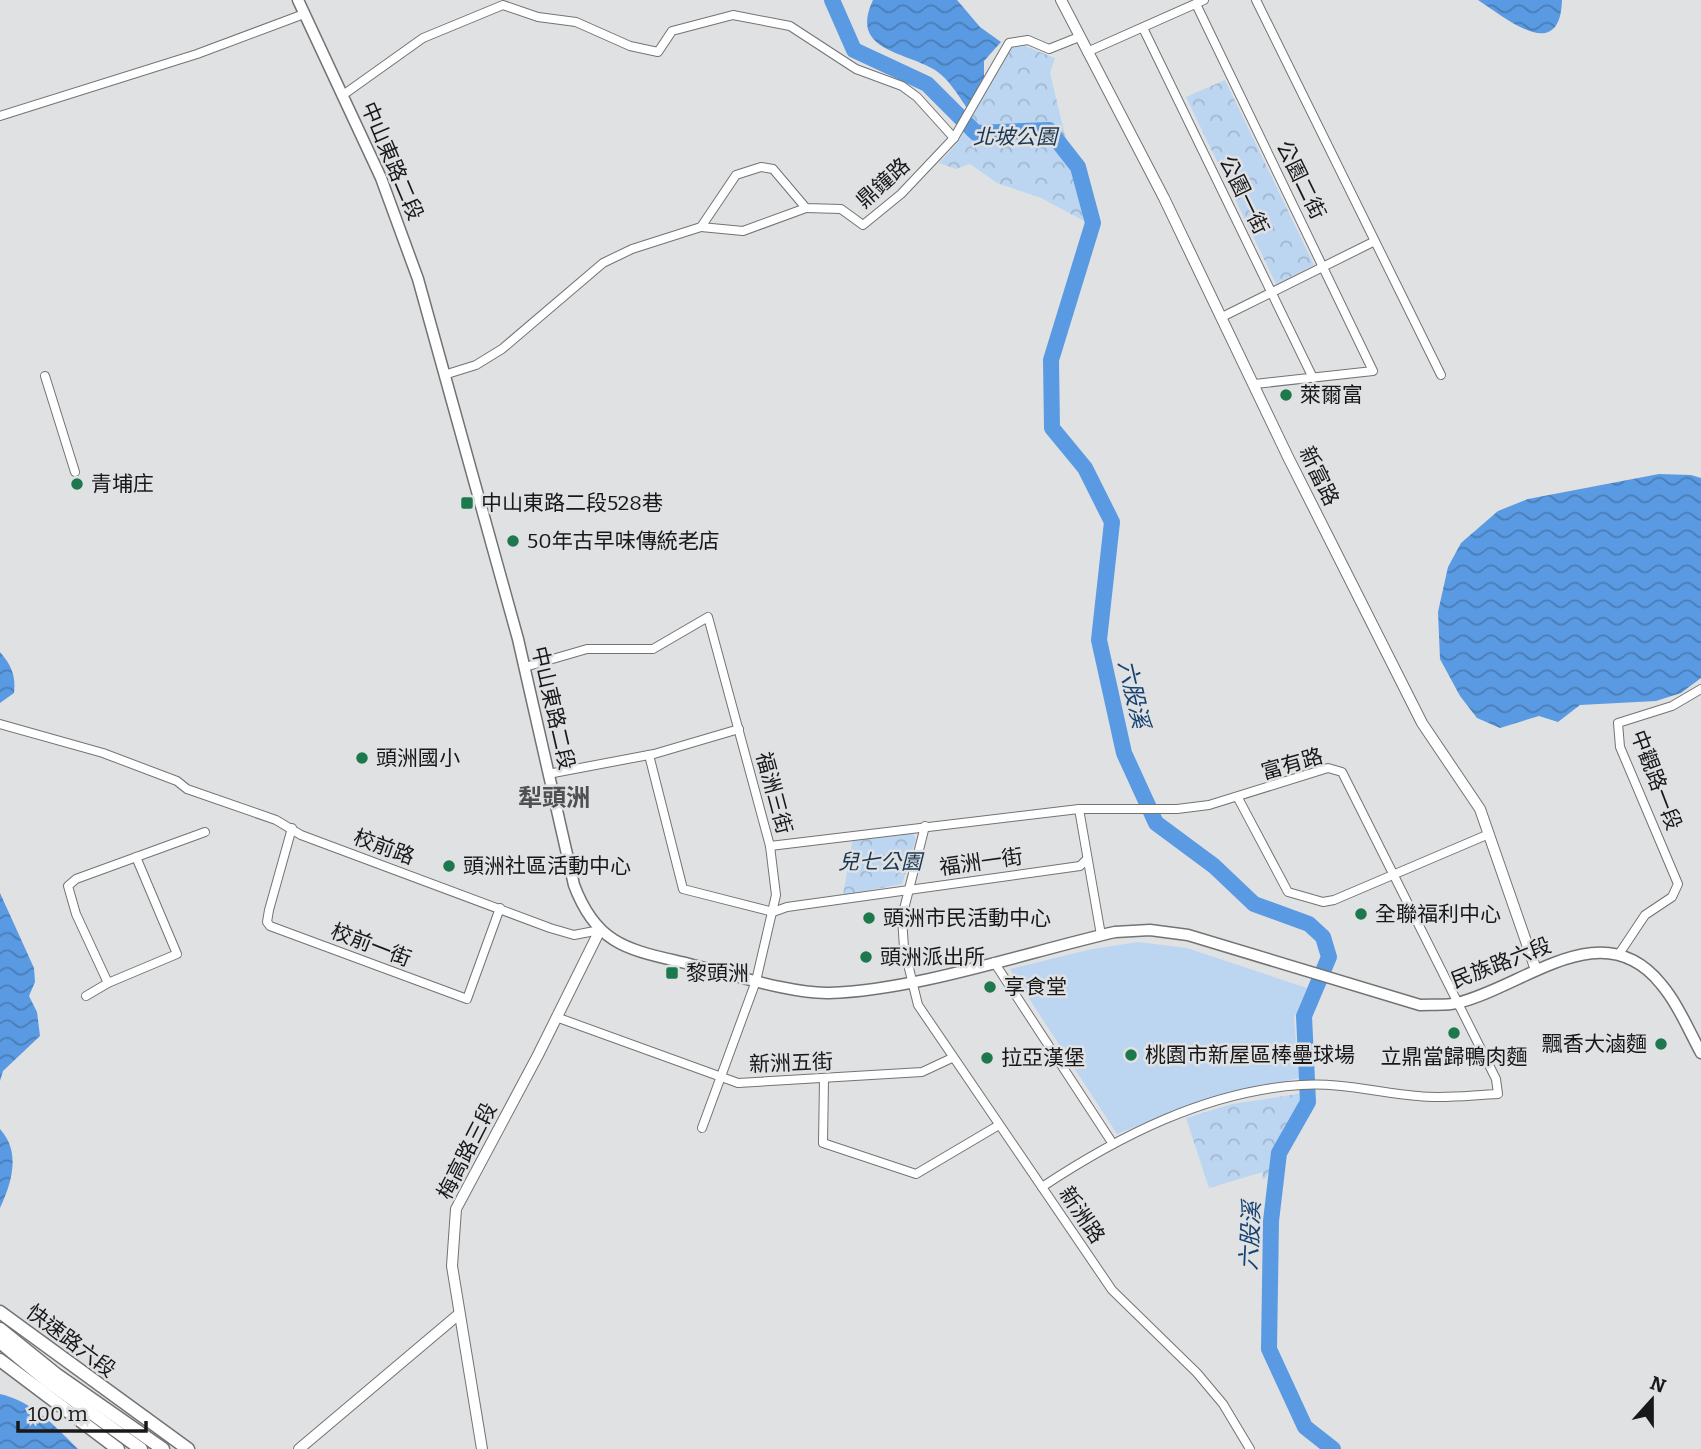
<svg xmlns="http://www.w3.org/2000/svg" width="1701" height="1449" font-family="Bitter,'Noto Sans TC',serif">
<defs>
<pattern id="park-crowns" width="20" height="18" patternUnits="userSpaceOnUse" patternTransform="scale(1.75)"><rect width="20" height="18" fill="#bcd6f1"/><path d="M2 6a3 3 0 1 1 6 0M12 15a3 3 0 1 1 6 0" fill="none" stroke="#a1b7ce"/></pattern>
<pattern id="water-waves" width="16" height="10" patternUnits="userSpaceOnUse" patternTransform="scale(1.75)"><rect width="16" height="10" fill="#599ae3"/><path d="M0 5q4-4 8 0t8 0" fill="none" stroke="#497db7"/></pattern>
</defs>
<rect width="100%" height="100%" fill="#e0e1e3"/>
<polygon fill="#bcd6f1" points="1138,942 1187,948 1307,988 1294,1018 1299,1078 1203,1100 1117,1134 1010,969 1092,949"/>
<g fill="url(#park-crowns)">
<polygon points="1025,46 1055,58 1050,73 1086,222 1041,198 997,183 970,164 956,169 939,163 958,142 1010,48"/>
<polygon points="1225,80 1314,265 1276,284 1186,97"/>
<polygon points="912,832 916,839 902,884 843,895 853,838"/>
<polygon points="1304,1093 1301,1110 1266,1178 1262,1179 1263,1172 1209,1188 1186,1118 1232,1104"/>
</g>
<g fill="url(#water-waves)">
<path d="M873 0H957L980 27 1001 42 984 61V77L967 108C958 95 948 78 935 70 904 51 849 51 873 0Z"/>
<path d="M1478 0H1562C1560 65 1506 18 1478 0Z"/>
<polygon points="1659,474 1691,475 1701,478 1701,678 1681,693 1656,701 1580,705 1558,722 1539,716 1500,728 1477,718 1460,696 1440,659 1438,612 1448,567 1461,543 1498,511 1528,499"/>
<path d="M0 652C11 665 16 675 14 693L0 703Z"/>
<polygon points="0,893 34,968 35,982 29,996 37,1012 40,1036 3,1071 0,1081"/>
<path d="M0 1129C21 1152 12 1182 0 1208Z"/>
<path d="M0 1394C32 1401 55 1426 78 1449H0Z"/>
</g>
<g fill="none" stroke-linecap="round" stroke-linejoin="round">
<polyline stroke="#599ae3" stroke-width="16" points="832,0 854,50 927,84 976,133 1049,130 1078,167 1093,223 1051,360 1052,428 1085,468 1112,522 1099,640 1124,753 1156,823 1214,866 1254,904 1309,924 1323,937 1329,957 1304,1016 1308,1102 1279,1153 1271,1221 1269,1349 1305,1427 1333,1449"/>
<g stroke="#727374" stroke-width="10">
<g id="minor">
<polyline points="1256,0 1441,375"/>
<polyline points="1196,4 1373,371 1255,384"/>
<polyline points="1143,28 1313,378"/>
<polyline points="1087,52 1204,0"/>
<polyline points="343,95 423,38 503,5 538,17 576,22 630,46 658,52 672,31 733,15 790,26 856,69 902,86 917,97 954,138"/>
<polyline points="0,116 197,54 304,14"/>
<polyline points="701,227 743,231 806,208"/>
<polyline points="1222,317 1373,242"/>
<polyline points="444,375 476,365 502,349 603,263 632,249 701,227 736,175 761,167 773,169 806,208 841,209 863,225 901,194 954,138 1009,43 1028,40 1049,49 1079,37"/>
<polyline points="45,376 75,472"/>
<polyline points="525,667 587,649 653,649 708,617 770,846 776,895 756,981 702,1128"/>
<polyline points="0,724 103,753 177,781 187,789 276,820 301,835 550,928 574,935 600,930"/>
<polyline points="649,755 683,889 773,912 787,907 1080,866 1087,859"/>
<polyline points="548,774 654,754 739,729"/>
<polyline points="1238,798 1288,892 1323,902 1334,900 1489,834"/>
<polyline points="1079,809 1101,935"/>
<polyline points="925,826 902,917 904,948 918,1005 1112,1290 1197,1373 1223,1404 1250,1449"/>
<polyline points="292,828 269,910 267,922 270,926 467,999 500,908"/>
<path d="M770 846 1079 809H1177L1209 805 1328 768 1342 772 1496 1079 1498 1094C1471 1095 1445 1099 1418 1096 1380 1093 1340 1082 1301 1085 1207 1091 1119 1136 1042 1187"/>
<polyline points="1619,954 1645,915 1672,897 1678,884 1620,747 1618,723 1672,706 1701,689"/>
<polyline points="994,962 1113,1144"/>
<polyline points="108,983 76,914 68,886 76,879 205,832"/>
<polyline points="86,996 108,983 177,954 136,857"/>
<polyline points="556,1017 738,1083 922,1072 952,1058"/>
<polyline points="824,1080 823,1143 916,1174 999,1125"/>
</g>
</g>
<g stroke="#727374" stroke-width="12">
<g id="tertiary">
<polyline points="1061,0 1164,198 1288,457 1422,723 1480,809 1536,970"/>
<polyline points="299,1449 459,1314"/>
<polyline points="482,1449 452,1266 456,1209 538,1055 600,930"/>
</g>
</g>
<g stroke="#727374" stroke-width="13">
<path id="secondary" d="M298 0 381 178 418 279 518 639 574 885C598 949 633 950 693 965 732 974 791 994 829 993 918 990 1027 952 1115 932L1150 930 1188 935 1420 1005C1432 1004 1446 1006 1457 1003 1524 987 1602 911 1661 984 1678 1004 1689 1031 1701 1053"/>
</g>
<g stroke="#727374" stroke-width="15">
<g id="primary">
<polyline points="0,1312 188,1449"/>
<polyline points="0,1360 118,1449"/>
</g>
</g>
<g stroke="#727374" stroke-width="15">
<g id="trunk">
<polyline points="0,1329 57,1375 163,1449"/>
<polyline points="0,1342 47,1381 141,1449"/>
</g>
</g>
<use href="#minor" stroke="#fff" stroke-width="8"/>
<use href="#tertiary" stroke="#fff" stroke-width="10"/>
<use href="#secondary" stroke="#fff" stroke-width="10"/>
<use href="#primary" stroke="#fff" stroke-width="12"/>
<use href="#trunk" stroke="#fff" stroke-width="12"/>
</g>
<g fill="#1d784d" stroke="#e0e1e3" stroke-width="2.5">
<circle cx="1286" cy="395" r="7"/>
<circle cx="77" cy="484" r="7"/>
<rect x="460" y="496" width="14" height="14" rx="3.5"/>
<circle cx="513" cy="541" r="7"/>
<circle cx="362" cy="758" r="7"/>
<circle cx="449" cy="866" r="7"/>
<circle cx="1361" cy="914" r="7"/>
<circle cx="869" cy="918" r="7"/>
<circle cx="866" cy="957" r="7"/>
<rect x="665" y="966" width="14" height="14" rx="3.5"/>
<circle cx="990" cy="987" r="7"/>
<circle cx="1454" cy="1033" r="7"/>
<circle cx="1661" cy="1044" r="7"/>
<circle cx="1131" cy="1055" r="7"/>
<circle cx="987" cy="1058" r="7"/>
</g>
<g text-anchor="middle" stroke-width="5" stroke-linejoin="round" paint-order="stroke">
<g font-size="21" font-style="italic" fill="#183653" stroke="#e0e1e3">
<text x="1015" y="144">北坡公園</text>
<text x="880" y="869">兒七公園</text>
</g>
<g font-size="21" fill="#181819" stroke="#e0e1e3">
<text transform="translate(392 161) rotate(67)" y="7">中山東路二段</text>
<text transform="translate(1301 180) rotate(64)" y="7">公園二街</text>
<text transform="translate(883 183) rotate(-42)" y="7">鼎鐘路</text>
<text transform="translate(1244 195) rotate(64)" y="7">公園一街</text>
<text transform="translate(1319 476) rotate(64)" y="7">新富路</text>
<text transform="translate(553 708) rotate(77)" y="7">中山東路二段</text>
<text transform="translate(1292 764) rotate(-16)" y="7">富有路</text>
<text transform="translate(1656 780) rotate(69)" y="7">中觀路一段</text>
<text transform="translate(774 793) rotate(75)" y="7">福洲三街</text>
<text transform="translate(384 847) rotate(20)" y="7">校前路</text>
<text transform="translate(981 862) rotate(-8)" y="7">福洲一街</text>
<text transform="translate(371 945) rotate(21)" y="7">校前一街</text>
<text transform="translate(1501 963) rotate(-21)" y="7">民族路六段</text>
<text transform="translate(791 1063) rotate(-2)" y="7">新洲五街</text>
<text transform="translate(467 1151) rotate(-63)" y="7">梅高路三段</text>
<text transform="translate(1082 1215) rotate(56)" y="7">新洲路</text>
<text transform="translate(71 1341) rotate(37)" y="7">快速路六段</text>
</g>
<g font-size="21" fill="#181819" stroke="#e0e1e3" text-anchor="start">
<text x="1300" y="402">萊爾富</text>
<text x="91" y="491">青埔庄</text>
<text x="481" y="510">中山東路二段528巷</text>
<text x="527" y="548">50年古早味傳統老店</text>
<text x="376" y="765">頭洲國小</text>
<text x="463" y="873">頭洲社區活動中心</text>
<text x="1375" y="921">全聯福利中心</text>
<text x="883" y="925">頭洲市民活動中心</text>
<text x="880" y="964">頭洲派出所</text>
<text x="686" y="980">黎頭洲</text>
<text x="1004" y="994">享食堂</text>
<text x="1647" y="1051" text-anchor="end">飄香大滷麵</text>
<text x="1145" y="1062">桃園市新屋區棒壘球場</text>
<text x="1454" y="1064" text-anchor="middle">立鼎當歸鴨肉麵</text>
<text x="1001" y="1065">拉亞漢堡</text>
</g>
<g font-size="23" font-style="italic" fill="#164272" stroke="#e0e1e3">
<text transform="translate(1134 694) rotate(77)" y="8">六股溪</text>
<text transform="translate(1250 1236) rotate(-87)" y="8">六股溪</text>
</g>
<g font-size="24" font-weight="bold" fill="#4f5051" stroke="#e0e1e3">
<text x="554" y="806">犁頭洲</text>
</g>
</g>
<g transform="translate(1652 1400) rotate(21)" stroke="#e0e1e3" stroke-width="5" paint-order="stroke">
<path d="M0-5L12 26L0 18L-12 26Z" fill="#181819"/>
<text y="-10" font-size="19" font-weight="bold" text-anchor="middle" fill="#181819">N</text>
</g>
<path d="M18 1421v10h128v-10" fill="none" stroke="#181819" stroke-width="3.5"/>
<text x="28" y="1421" font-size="21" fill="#181819" stroke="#e0e1e3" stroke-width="5" paint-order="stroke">100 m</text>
</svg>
